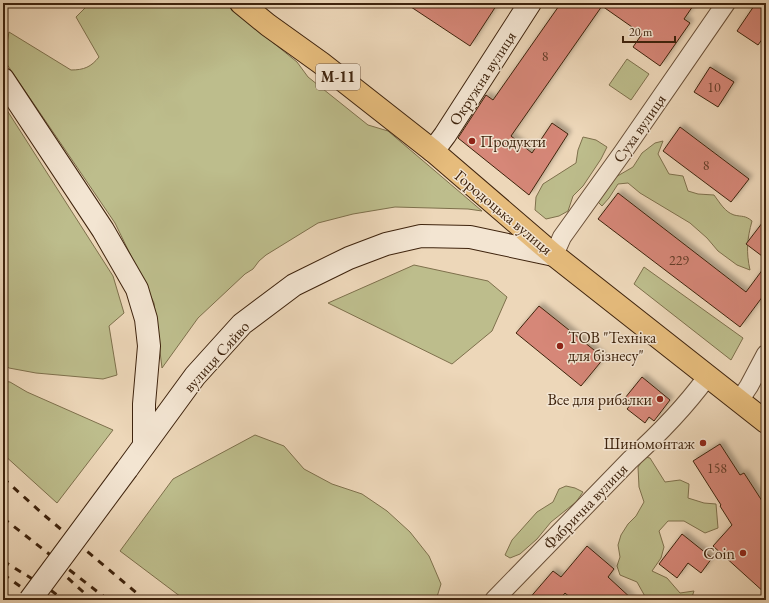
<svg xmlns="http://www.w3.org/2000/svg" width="769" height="603" font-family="'EB Garamond',serif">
<defs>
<filter id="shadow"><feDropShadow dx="3.5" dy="-3.5" stdDeviation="2" flood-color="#0004"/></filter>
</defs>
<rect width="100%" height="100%" fill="#edd7b9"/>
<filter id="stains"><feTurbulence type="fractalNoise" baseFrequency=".005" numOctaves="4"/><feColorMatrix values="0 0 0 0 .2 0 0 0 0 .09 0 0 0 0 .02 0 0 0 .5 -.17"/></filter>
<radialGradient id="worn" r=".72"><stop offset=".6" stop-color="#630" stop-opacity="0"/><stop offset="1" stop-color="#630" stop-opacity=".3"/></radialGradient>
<g fill="#bdbd8c" stroke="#7e704c">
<path d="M90 3H224L297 62 308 77 368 125 388 131 482 211 468 209 395 207 353 214 318 223 266 255 259 261 253 269 245 274 198 318 162 368 154 303 115 223 4 60 9 32 71 70C84 70 91 67 99 57L76 17Z"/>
<polygon points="627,59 649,74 631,100 609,85"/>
<polygon points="3,104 113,276 124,313 109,326 117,375 103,379 36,373 9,368 3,364"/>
<polygon points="583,137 596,140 607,147 601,159 583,186 573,196 568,211 559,216 546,219 535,210 536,197 543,184 576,163 578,150"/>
<path d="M663 141 658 154 669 174 683 176 688 191 698 194 714 195C720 203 725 212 734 215 742 217 745 215 752 221 747 239 746 252 750 270L737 265 718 251 707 238 690 223 640 193 628 183 618 184 609 198 602 206 596 200 614 178 633 167 642 153 655 143Z"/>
<polygon points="414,265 488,281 507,297 492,331 452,364 328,303"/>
<polygon points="644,267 743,338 731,360 634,284"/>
<polygon points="3,381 10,382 27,392 113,430 57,503 3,454"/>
<polygon points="255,435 284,446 304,469 332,484 362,494 387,511 410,532 429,556 441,584 436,600 185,600 120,551 173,479"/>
<polygon points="645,457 650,458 665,482 680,480 689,484 688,498 704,503 716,504 718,528 705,533 684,521 668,521 659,531 664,547 661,558 652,571 667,578 680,593 694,591 691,600 647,600 637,582 620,575 617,566 620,557 618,545 621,535 628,524 636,516 644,502 639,487 638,467"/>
<polygon points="566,486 575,488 583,492 576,502 551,522 537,539 520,554 510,558 505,555 512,540 537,512 553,502 559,489"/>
</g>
<g fill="#d68778" stroke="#3e230d" filter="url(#shadow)">
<polygon points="405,3 498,3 470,46"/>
<polygon points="561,3 695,3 684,19 690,23 660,66 633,47 642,34 602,6 511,136 532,153 552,123 568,134 529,195 458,138 486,95 493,100"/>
<polygon points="756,3 766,3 766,34 758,45 737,31"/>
<polygon points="710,67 734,82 718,107 694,92"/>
<polygon points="680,127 749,179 731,202 663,151"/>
<polygon points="618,193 746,292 766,265 766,292 740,327 598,219"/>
<polygon points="766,218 766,259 746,244"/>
<polygon points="539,306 604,358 581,386 516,333"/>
<polygon points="642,377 670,400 654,421 649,417 645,423 627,409 632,403 625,398"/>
<polygon points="720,444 740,475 744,473 766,507 766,594 713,546 732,525 720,506 721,505 693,461"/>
<polygon points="682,534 712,558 701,573 688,563 677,578 659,564"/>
<polygon points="587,546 614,569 608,577 633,600 573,600 565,593 559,600 528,600 553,571 561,577"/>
</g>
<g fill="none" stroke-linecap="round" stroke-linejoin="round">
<g stroke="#6a5038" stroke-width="20">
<g id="minor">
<polyline points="554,255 562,237 623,152 726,3"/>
<polyline points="739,401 749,386 766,354"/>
<path d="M494 600 630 460C659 434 685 407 707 377"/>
</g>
</g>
<g stroke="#3e230d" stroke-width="24">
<g id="secondary">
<polyline points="3,79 103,230 137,289 146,319 149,346 144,404 144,445"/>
<polyline points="433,151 445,135 530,3"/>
<polyline points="127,469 195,376 242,324 294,285 349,258 386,244 421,236 470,237 554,255"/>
</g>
</g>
<g stroke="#3e230d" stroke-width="24">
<polyline id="primary" points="241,3 268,25 321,63 433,151 554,255 766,422"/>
</g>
<use href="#minor" stroke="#f3e5d2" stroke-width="18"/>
<use href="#secondary" stroke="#f3e5d2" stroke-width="22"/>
<use href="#primary" stroke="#e6bc7c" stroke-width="22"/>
<g stroke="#3e230d" stroke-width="3" stroke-dasharray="7 7" stroke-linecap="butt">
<polyline points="3,478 44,515 145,600"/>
<polyline points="3,518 108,600"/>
<polyline points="47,559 92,600"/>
<polyline points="3,561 49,589 64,600"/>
<polyline points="3,574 39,600"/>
<polyline points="3,596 9,600"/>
</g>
<g stroke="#3e230d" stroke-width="24" stroke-linecap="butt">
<polyline id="secondary-bridge" points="30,600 127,469"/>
</g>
<use href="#secondary-bridge" stroke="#f3e5d2" stroke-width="22"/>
</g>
<g fill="#8f2418" stroke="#f3e5d2" stroke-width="1.5">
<circle cx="472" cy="141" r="4"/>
<circle cx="560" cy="346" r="4"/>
<circle cx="660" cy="399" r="4"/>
<circle cx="703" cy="443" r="4"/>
<circle cx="743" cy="553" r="4"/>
</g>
<g text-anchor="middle" stroke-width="3" stroke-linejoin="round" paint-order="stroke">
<g font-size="14" fill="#643c28">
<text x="545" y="61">8</text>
<text x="714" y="92">10</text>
<text x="706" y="170">8</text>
<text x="679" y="265">229</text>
<text x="717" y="473">158</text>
</g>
<rect fill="#f3e5d2" stroke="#745d48" stroke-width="1" x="316" y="64" width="44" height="26" rx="3"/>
<g font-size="15" font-weight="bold" fill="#3e230d">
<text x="338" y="82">М-11</text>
</g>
<g font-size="16" fill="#3e230d" stroke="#f3e5d2">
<text transform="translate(482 78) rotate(-57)" y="6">Окружна вулиця</text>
<text transform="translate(639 128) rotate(-55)" y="6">Суха вулиця</text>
<text transform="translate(504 212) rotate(40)" y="6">Городоцька вулиця</text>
<text transform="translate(216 356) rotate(-48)" y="6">вулиця Сяйво</text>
<text transform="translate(585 506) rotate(-46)" y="6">Фабрична вулиця</text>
</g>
<g font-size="16" fill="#3e230d" stroke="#f3e5d2" text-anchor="end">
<text x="480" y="147" text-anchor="start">Продукти</text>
<text x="568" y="343" text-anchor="start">ТОВ "Техніка<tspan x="568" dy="18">для бізнесу"</tspan></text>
<text x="652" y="405">Все для рибалки</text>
<text x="695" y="449">Шиномонтаж</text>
<text x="735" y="559">Coin</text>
</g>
</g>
<rect width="769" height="603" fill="none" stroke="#edd7b9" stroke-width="16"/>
<rect x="4" y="4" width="761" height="595" fill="none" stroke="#3e230d" stroke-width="2"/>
<rect x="8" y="8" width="753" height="587" fill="none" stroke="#3e230d"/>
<path d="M623 36v6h52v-6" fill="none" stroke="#3e230d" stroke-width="2"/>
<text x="629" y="36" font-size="12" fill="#3e230d" stroke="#f3e5d2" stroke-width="3" paint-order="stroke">20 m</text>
<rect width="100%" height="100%" filter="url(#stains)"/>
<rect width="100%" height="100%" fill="url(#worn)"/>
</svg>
